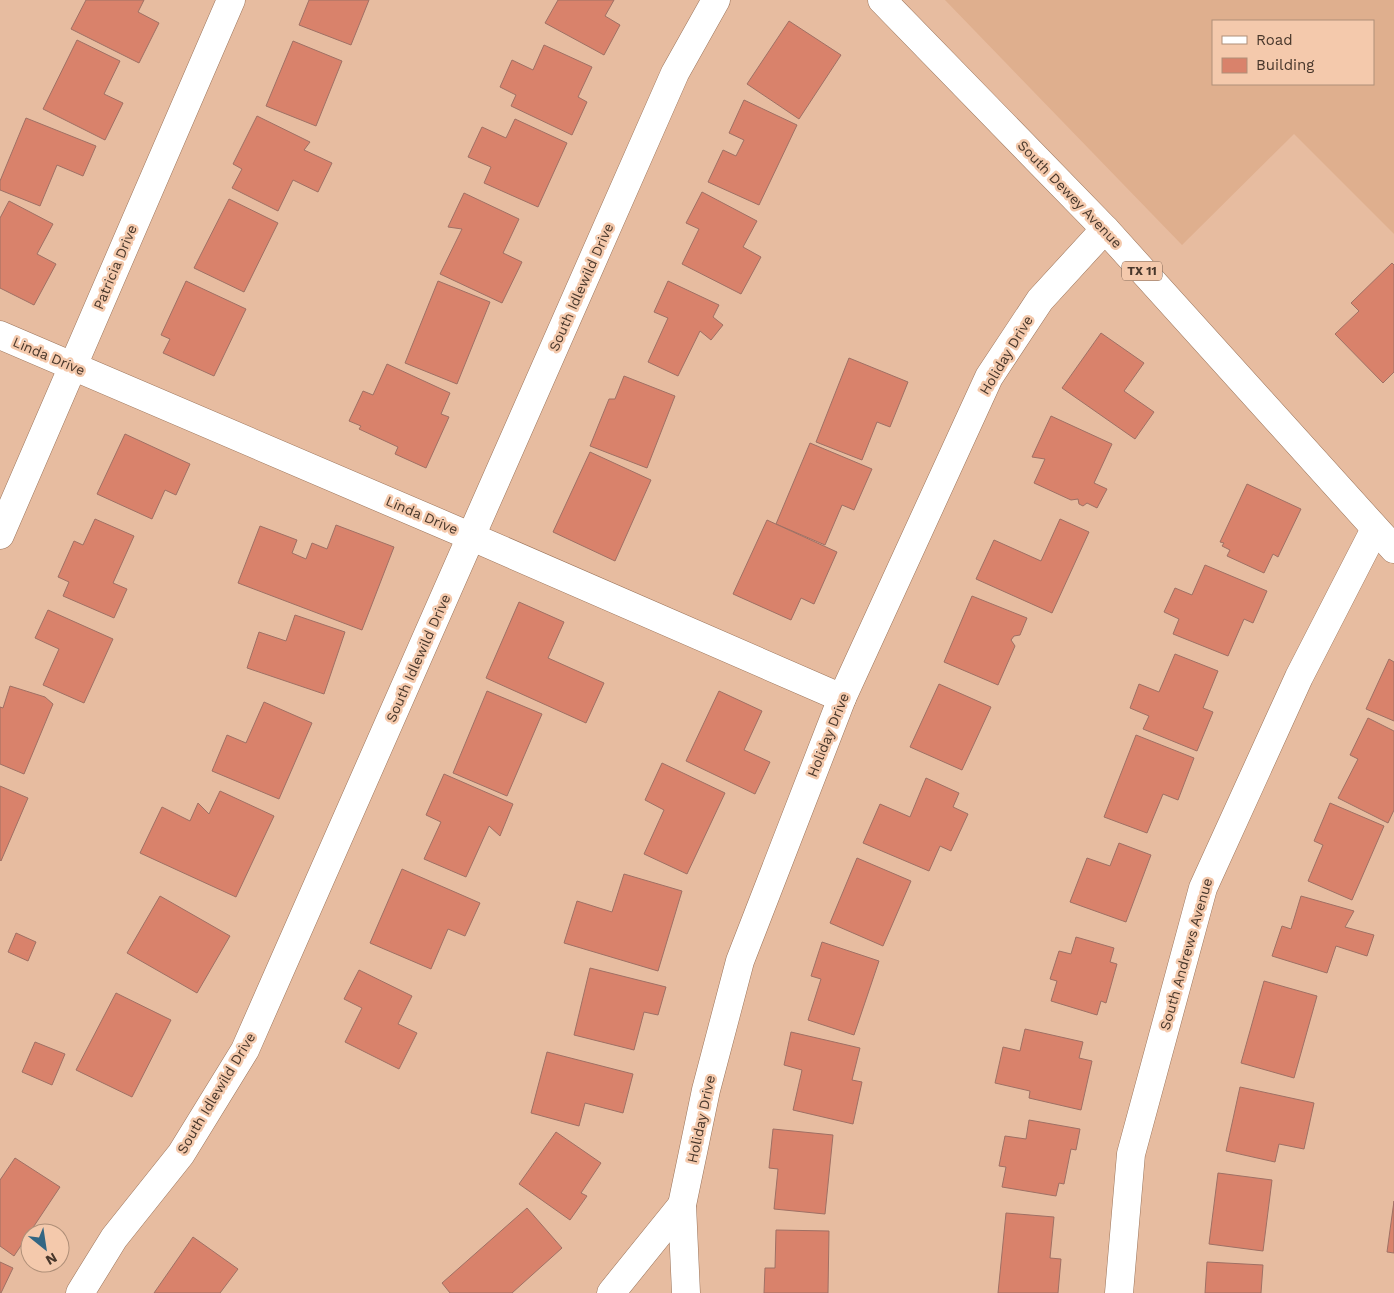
<svg xmlns="http://www.w3.org/2000/svg" width="1394" height="1293" font-family="'Work Sans',sans-serif">
<rect width="100%" height="100%" fill="#e7bca0"/>
<path fill="#dfaf8e" fill-rule="evenodd" d="M945 0H1394V234L1294 134 1182 245ZM1213 21H1373V84H1213Z"/>
<g fill="#d9826b" stroke="#9f7064">
<polygon points="86,0 144,0 138,12 159,23 139,63 71,29"/>
<polygon points="309,0 369,0 351,45 299,25"/>
<polygon points="558,0 614,0 605,16 620,25 604,55 545,23"/>
<polygon points="789,21 841,55 799,119 747,84"/>
<polygon points="77,40 120,61 104,94 123,103 105,140 43,109"/>
<polygon points="293,41 342,61 316,126 266,106"/>
<polygon points="544,45 592,67 578,97 587,102 572,135 511,106 516,95 500,87 512,60 533,70"/>
<polygon points="744,100 797,125 759,205 708,182 723,150 736,156 744,140 729,133"/>
<polygon points="257,116 310,142 304,150 332,163 318,192 293,180 278,211 232,188 242,169 233,164"/>
<polygon points="26,118 96,146 83,176 57,165 40,206 0,190 0,181"/>
<polygon points="515,119 567,143 538,207 484,183 491,167 468,157 482,127 506,138"/>
<polygon points="702,192 757,221 743,247 761,257 741,294 682,264 699,229 686,223"/>
<polygon points="464,193 519,219 503,253 522,262 502,303 440,274 462,229 448,227"/>
<polygon points="229,199 278,223 244,292 194,268"/>
<polygon points="9,201 53,224 37,254 56,264 34,305 0,288 0,218"/>
<polygon points="1392,263 1394,265 1394,372 1383,383 1335,334 1359,311 1351,303"/>
<polygon points="186,281 246,309 214,376 163,353 170,339 161,335"/>
<polygon points="438,281 490,302 457,384 405,363"/>
<polygon points="668,281 719,305 713,317 723,325 711,340 700,331 678,376 648,362 668,318 654,312"/>
<polygon points="1101,333 1144,363 1124,391 1154,412 1135,439 1062,388"/>
<polygon points="849,358 908,382 890,427 877,422 862,460 816,442"/>
<polygon points="387,364 450,393 441,414 449,417 426,468 395,454 398,447 359,429 361,426 349,421 363,391 373,395"/>
<polygon points="624,376 675,396 647,468 590,446 609,399 615,399"/>
<polygon points="1051,416 1112,444 1094,483 1107,489 1097,508 1087,503 1083,506 1079,504 1078,499 1071,500 1034,483 1045,459 1032,457"/>
<polygon points="125,434 190,464 176,495 165,490 152,519 97,494"/>
<polygon points="810,443 872,469 854,510 842,505 825,545 776,524"/>
<polygon points="590,452 651,480 615,561 553,532"/>
<polygon points="1247,484 1301,509 1278,557 1273,554 1264,573 1227,556 1230,550 1222,546 1224,543 1220,542"/>
<polygon points="95,519 134,536 113,583 127,589 114,618 63,596 69,582 58,577 74,541 83,545"/>
<polygon points="1060,519 1089,532 1052,613 976,579 994,540 1041,561"/>
<polygon points="767,520 837,552 814,604 801,598 791,620 733,594"/>
<polygon points="336,525 394,547 362,630 238,583 260,526 297,540 292,553 306,559 312,543 327,549"/>
<polygon points="1205,565 1267,591 1253,623 1244,619 1228,656 1173,634 1179,619 1164,612 1175,588 1192,595"/>
<polygon points="972,596 1027,618 1020,635 1014,636 1011,640 1015,646 998,685 944,662"/>
<polygon points="519,602 564,622 548,658 604,683 586,723 486,678"/>
<polygon points="48,610 113,639 84,703 43,685 59,649 35,638"/>
<polygon points="295,615 345,632 324,694 247,668 259,632 286,641"/>
<polygon points="1175,654 1218,671 1203,708 1213,712 1197,751 1143,729 1149,716 1130,708 1139,684 1159,692"/>
<polygon points="1389,659 1394,662 1394,721 1366,709"/>
<polygon points="939,684 991,707 962,770 910,747"/>
<polygon points="10,686 45,697 53,704 24,774 0,764 0,707 3,708"/>
<polygon points="487,691 542,714 507,796 453,773"/>
<polygon points="719,691 762,711 744,750 770,762 755,794 686,761"/>
<polygon points="264,702 312,723 279,799 212,771 227,735 246,743"/>
<polygon points="1368,718 1394,731 1394,810 1388,823 1338,798 1358,759 1350,755"/>
<polygon points="1136,735 1194,758 1178,800 1163,794 1147,833 1104,817"/>
<polygon points="662,763 725,793 687,874 644,854 664,810 645,800"/>
<polygon points="444,774 513,804 500,836 489,826 466,877 424,859 441,822 426,815"/>
<polygon points="926,778 959,793 953,807 968,814 951,851 940,846 929,871 863,843 880,804 910,817"/>
<polygon points="0,786 28,798 1,861 0,860"/>
<polygon points="220,791 274,816 236,897 140,853 162,807 190,821 198,803 209,814"/>
<polygon points="1330,803 1384,826 1352,900 1308,881 1323,845 1314,841"/>
<polygon points="1119,843 1151,855 1126,922 1070,902 1087,858 1110,866"/>
<polygon points="857,858 911,881 883,946 830,923"/>
<polygon points="402,869 480,903 465,936 448,929 431,969 370,943"/>
<polygon points="624,874 682,891 658,971 564,943 577,901 612,912"/>
<polygon points="160,896 230,936 197,993 127,953"/>
<polygon points="1301,896 1354,911 1345,927 1374,935 1367,956 1336,946 1327,973 1272,956 1282,926 1291,929"/>
<polygon points="16,933 36,942 28,961 8,952"/>
<polygon points="1076,937 1114,948 1110,962 1117,964 1106,1003 1101,1001 1097,1015 1051,1001 1057,981 1050,979 1059,951 1071,954"/>
<polygon points="822,942 879,961 854,1035 808,1020 821,979 811,976"/>
<polygon points="590,968 666,987 658,1015 644,1012 634,1050 574,1035"/>
<polygon points="359,970 412,996 398,1024 417,1033 399,1069 345,1042 362,1008 344,999"/>
<polygon points="1264,981 1317,996 1294,1078 1241,1063"/>
<polygon points="116,993 171,1020 132,1097 76,1070"/>
<polygon points="1025,1029 1083,1042 1079,1058 1092,1061 1081,1110 1029,1098 1030,1091 995,1083 1003,1047 1020,1051"/>
<polygon points="791,1032 860,1048 852,1080 862,1082 853,1124 793,1110 802,1070 784,1065"/>
<polygon points="35,1042 65,1054 52,1085 22,1072"/>
<polygon points="547,1052 633,1074 623,1113 585,1103 579,1126 531,1113"/>
<polygon points="1240,1087 1314,1103 1304,1149 1279,1144 1275,1162 1226,1151"/>
<polygon points="1029,1120 1080,1129 1076,1150 1071,1149 1064,1184 1059,1183 1056,1196 1002,1187 1006,1167 999,1166 1005,1136 1026,1139"/>
<polygon points="773,1129 833,1135 825,1214 774,1209 778,1169 769,1168"/>
<polygon points="556,1132 601,1163 581,1193 587,1196 570,1220 519,1184"/>
<polygon points="15,1158 60,1187 14,1256 0,1246 0,1180"/>
<polygon points="1218,1173 1272,1180 1263,1251 1209,1244"/>
<polygon points="1394,1201 1394,1253 1387,1252"/>
<polygon points="527,1208 562,1248 512,1293 450,1293 442,1283"/>
<polygon points="1006,1213 1054,1217 1050,1258 1061,1259 1058,1293 998,1293"/>
<polygon points="776,1230 829,1231 828,1293 764,1293 765,1268 775,1268"/>
<polygon points="193,1237 238,1269 220,1293 154,1293"/>
<polygon points="0,1262 13,1268 1,1293 0,1293"/>
<polygon points="1207,1262 1263,1265 1261,1293 1205,1293"/>
</g>
<g fill="none" stroke-linecap="round" stroke-linejoin="round">
<g stroke="#9b745a" stroke-width="29">
<g id="minor">
<polyline points="0,335 472,537 842,698"/>
<polyline points="0,535 231,0"/>
<polyline points="80,1293 114,1238 181,1154 245,1050 675,73 716,0"/>
<polyline points="611,1293 682,1205"/>
<polyline points="686,1293 682,1205 706,1090 740,961 842,698 989,377 1040,300 1105,229"/>
<polyline points="1119,1293 1131,1154 1203,888 1299,677 1375,529"/>
</g>
</g>
<g stroke="#9b745a" stroke-width="29">
<polyline id="major" points="882,0 1105,229 1394,549"/>
</g>
<use href="#minor" stroke="#fff" stroke-width="28"/>
<use href="#major" stroke="#fff" stroke-width="28"/>
</g>
<g text-anchor="middle" stroke-width="5" stroke-linejoin="round" paint-order="stroke">
<rect fill="#f4c9ac" stroke="#7c6352" stroke-width="1" x="1122" y="261.5" width="40" height="19" rx="4"/>
<g font-size="12" font-weight="bold" fill="#48372b">
<text x="1142" y="275">TX 11</text>
</g>
<g font-size="14" fill="#48372b" stroke="#f4c9ac">
<text transform="translate(1070 194) rotate(46)" y="5">South Dewey Avenue</text>
<text transform="translate(115 267) rotate(-67)" y="5">Patricia Drive</text>
<text transform="translate(581 287) rotate(-66)" y="5">South Idlewild Drive</text>
<text transform="translate(1006 355) rotate(-59)" y="5">Holiday Drive</text>
<text transform="translate(49 356) rotate(23)" y="5">Linda Drive</text>
<text transform="translate(422 515) rotate(23)" y="5">Linda Drive</text>
<text transform="translate(418 658) rotate(-66)" y="5">South Idlewild Drive</text>
<text transform="translate(828 735) rotate(-68)" y="5">Holiday Drive</text>
<text transform="translate(1186 954) rotate(-74)" y="5">South Andrews Avenue</text>
<text transform="translate(216 1093) rotate(-59)" y="5">South Idlewild Drive</text>
<text transform="translate(701 1119) rotate(-78)" y="5">Holiday Drive</text>
</g>
</g>
<rect x="1212" y="20" width="162" height="65" fill="#f4c9ac" stroke="#af8f78"/>
<rect x="1222" y="36" width="25" height="8" fill="#ffffff" stroke="#af8f78"/>
<text x="1256" y="45" font-size="15" fill="#48372b">Road</text>
<rect x="1222" y="58" width="25" height="15" fill="#d9826b" stroke="#af8f78"/>
<text x="1256" y="70" font-size="15" fill="#48372b">Building</text>
<g transform="translate(45 1248) rotate(150)"><circle r="24" fill="#f4c9ac" stroke="#af8f78"/>
<path d="M0-4L9 19L0 12L-9 19Z" fill="#336683"/>
<text y="-8" font-size="14" font-weight="bold" text-anchor="middle" fill="#48372b">N</text>
</g>
</svg>
